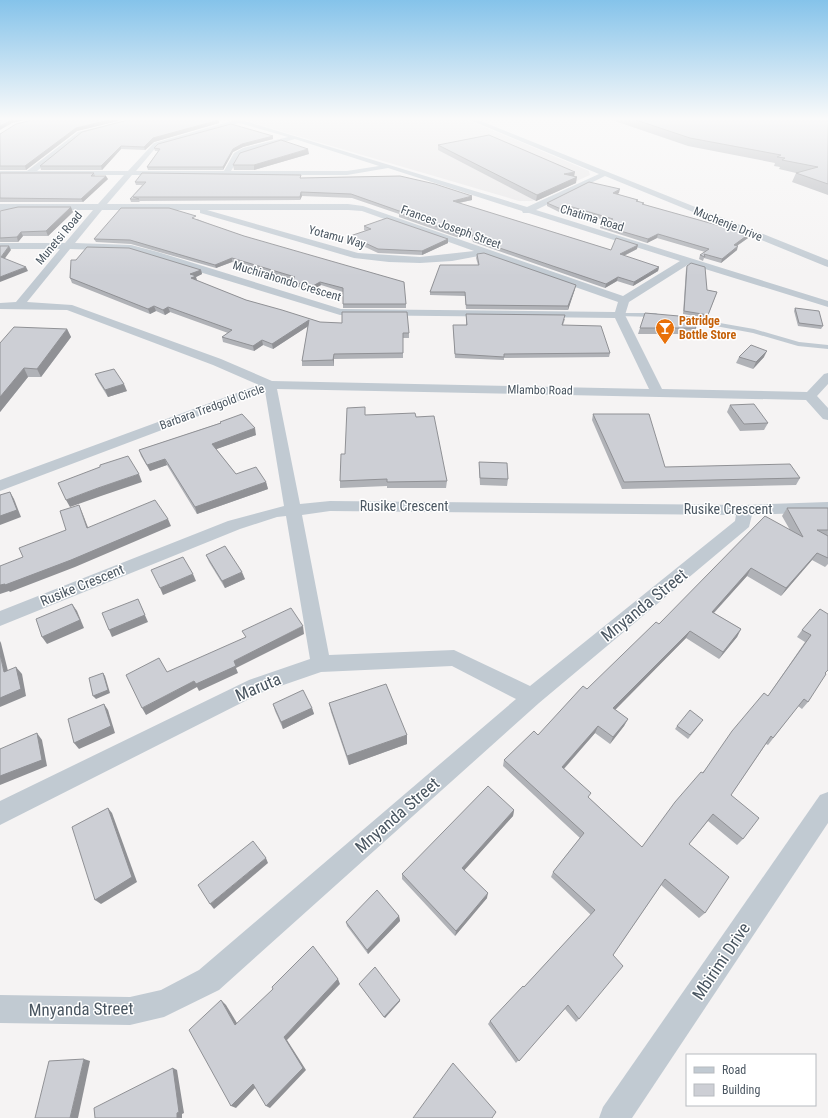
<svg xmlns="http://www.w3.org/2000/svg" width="828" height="1118" font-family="'Roboto Condensed',sans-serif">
<rect width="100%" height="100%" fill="#f5f3f3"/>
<polygon fill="#e6e4e5" points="243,120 468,120 589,171 590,175 532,201 519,201"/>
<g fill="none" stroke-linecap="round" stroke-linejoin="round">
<g fill="#c1cad2" fill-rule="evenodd">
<polygon points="619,313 656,313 659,315 656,317 617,316 617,314"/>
<polygon points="680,316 754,329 799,342 828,345 828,349 798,346 753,333 678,319 678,317"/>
</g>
<g fill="#c1cad2" fill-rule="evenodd">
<path d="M127 120H138L82 134 37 171H128L154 143 232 121 231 120H242L527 207 599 174 470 120H478L828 260V267L825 266 605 176 536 210 828 301V307L689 264 629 302 625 315 662 389 807 392 824 374 828 373V384L817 396 828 408V420L823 419 806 400 277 389 300 504 330 501 744 505 828 502V512L752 515 749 527 539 703 219 990 164 1017 130 1025 0 1023V995L130 997 161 990 199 970 516 699 452 666 321 672 263 692 0 825V801L249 680 310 659 286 516 277 517 240 529 0 626V611L228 521 284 506 265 391 0 491V480L259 385 213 365 67 310 0 309V303L16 302 60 249H0V243H65L93 210H0V204H98L124 175H0V171H27L78 132ZM239 123 288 137 243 148 234 153 224 171H136L158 145ZM295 139 379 166 347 171H231L240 156 249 152ZM388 168 522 211 523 213H529L680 261 623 296 363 206 348 204H107L132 175H347ZM102 210H200V213L354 258 389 262 420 263 452 261 484 255 618 302 615 312 341 309 158 252 131 245 75 243ZM207 210H348L362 211 474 251 420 257 358 253ZM70 249 131 251 340 315 615 318 649 389 272 381 221 359 72 305 27 302ZM330 511 736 515 735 521 530 686 454 650 329 655 302 515Z"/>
<polygon points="828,792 828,823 632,1118 599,1118 603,1107 820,795"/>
</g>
</g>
<g fill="#b0b2b7">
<polygon points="32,120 122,120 77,131 26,170 0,170 0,134"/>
<polygon points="128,120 219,123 154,142 145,150 121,149 102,170 41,170 40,166"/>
<polygon points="612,120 828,120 828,195 792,182 796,173 779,169 780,167 774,166 775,163 688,146"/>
<polygon points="273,136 273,139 243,147 233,152 223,170 148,170 147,167 158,151 155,151 154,148"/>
<polygon points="438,145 574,176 576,183 536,201 438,150"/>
<polygon points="309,154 254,170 234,170 233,165"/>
<polygon points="0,173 94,173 95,176 108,179 83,202 0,202"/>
<polygon points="301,178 472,200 459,203 611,250 637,249 624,256 659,267 658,271 633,286 617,281 605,288 473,242 470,232 459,238 399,217 399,214 352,198 302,196 300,200 139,201 140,202 131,202 130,199 142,185 136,185 135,182"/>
<polygon points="619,193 617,194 638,200 637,201 644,203 643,204 748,238 737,246 737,250 721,263 704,258 703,261 699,259 700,255 705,252 657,238 647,243 600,228 600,225 607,221 568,209 561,213 547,206 547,203"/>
<polygon points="0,211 73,212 48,236 23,236 18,242 0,242"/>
<polygon points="197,219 406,304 406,308 343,308 343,292 321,285 311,291 289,284 289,280 290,280 232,262 216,268 131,244 96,242 94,239"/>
<polygon points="364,226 448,239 448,243 422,255 378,253 350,240 350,236 366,231 364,230"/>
<polygon points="477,254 575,289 568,310 466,309 465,296 430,295 430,292 478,265 476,258"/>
<polygon points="687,266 707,290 717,292 707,318 683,314 686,269"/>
<polygon points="201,270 202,274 196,277 197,281 246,300 320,322 409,333 409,338 403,338 403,358 334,359 334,366 302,366 302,361 308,326 273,349 263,345 254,351 223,342 222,337 228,333 170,312 165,315 156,311 150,314 72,283 70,278"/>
<polygon points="795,308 823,326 821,329 798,326 794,311"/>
<polygon points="466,314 565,319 563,325 610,353 609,357 504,358 504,360 455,358 453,325 466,325"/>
<polygon points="640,328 696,328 694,334 638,334"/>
<polygon points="67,329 71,337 41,377 28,377 0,412 0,343"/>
<polygon points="739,357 764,357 753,369 736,363"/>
<polygon points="95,374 127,391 108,397 98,381"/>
<polygon points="730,405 768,423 764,430 740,431 727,412"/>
<polygon points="593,414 665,467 800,478 796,485 622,489 592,420"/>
<polygon points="365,415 416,417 447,481 446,488 387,488 387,486 340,488 340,481 345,454"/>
<polygon points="220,422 256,435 216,449 236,474 266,482 268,489 197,514 167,465 150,471 141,456 139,450 220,423"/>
<polygon points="479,462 508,479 507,486 480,485 479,469"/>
<polygon points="787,508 828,508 828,564 825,567 812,560 781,596 747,576 714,613 741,629 737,637 719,659 686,638 615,710 628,719 624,726 610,744 595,733 564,769 589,798 642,847 703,772 768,696 805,642 797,637 802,630 820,609 825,673 808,702 802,709 798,706 768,745 766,744 731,795 743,839 737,845 708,821 689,844 705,913 699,918 661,885 613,955 579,1019 576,1022 565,1009 516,1063 488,1024 490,1021 524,987 591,915 551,877 553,872 580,838 503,766 504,760 538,735 659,624 790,530 782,516"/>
<polygon points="206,555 245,579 225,588 209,562"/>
<polygon points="329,703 407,735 407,744 349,765 331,712"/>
<polygon points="273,704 312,708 314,714 283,729 275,711"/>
<polygon points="701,723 688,739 675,729 677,726"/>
<polygon points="514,810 513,816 464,870 487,898 455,936 402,879 402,874"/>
<polygon points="399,916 400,921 368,954 347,926 346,922"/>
<polygon points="359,984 400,1001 385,1018 360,985"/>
</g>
<g fill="#909195">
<polygon points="11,120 25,120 12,123 0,130 0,126"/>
<polygon points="109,120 122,120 77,131 26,170 25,166 76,128"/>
<polygon points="219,120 219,123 154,142 145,150 144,147 153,138"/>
<polygon points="273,136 273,139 243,147 233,152 223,170 223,167 233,149 242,144"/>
<polygon points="121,146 121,149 102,170 101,166"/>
<polygon points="308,149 309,154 254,170 254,165"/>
<polygon points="575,172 574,177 564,174"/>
<polygon points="106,176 108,179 83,202 81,199"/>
<polygon points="577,177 576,183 536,201 537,195"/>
<polygon points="620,189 619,193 613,197 613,193"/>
<polygon points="301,192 302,196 300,200 300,197"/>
<polygon points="472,196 472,200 453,204 453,201"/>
<polygon points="569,206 568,209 561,213 561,209"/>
<polygon points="71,207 73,212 48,236 46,231"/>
<polygon points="471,228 470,232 459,238 459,234"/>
<polygon points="21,232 23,236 18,242 17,237"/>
<polygon points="658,234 657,238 647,243 648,239"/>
<polygon points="749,234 748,238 732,249 734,245"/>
<polygon points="448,239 448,243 422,255 422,251"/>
<polygon points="638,245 637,249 619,258 620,254"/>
<polygon points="9,246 11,250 3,261 1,257"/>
<polygon points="738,246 737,250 721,263 722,259"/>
<polygon points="232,258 232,262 216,268 215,265"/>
<polygon points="26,267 28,271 0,282 0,277"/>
<polygon points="659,267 658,271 633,286 634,282"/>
<polygon points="201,270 202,274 196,277 197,281 192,283 190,274"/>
<polygon points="618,277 617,281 605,288 606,284"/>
<polygon points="320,282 321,285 311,291 311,287"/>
<polygon points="576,285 575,289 568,310 568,306"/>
<polygon points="154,306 156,311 150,314 148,309"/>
<polygon points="168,307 170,312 165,315 163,310"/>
<polygon points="309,320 310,325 273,349 272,344"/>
<polygon points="67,329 71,337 41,377 37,369"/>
<polygon points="262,340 263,345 254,351 253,346"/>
<polygon points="767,351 764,357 753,369 756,362"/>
<polygon points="334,354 334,366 333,360"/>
<polygon points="24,368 28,377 0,412 0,397"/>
<polygon points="124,384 127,391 108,397 105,390"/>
<polygon points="255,428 256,435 214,450 212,444"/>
<polygon points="165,459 167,465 150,471 147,465"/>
<polygon points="139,474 142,482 101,496 70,507 66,500 98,488"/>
<polygon points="266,482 268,489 197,514 195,507"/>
<polygon points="10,492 14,499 21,517 0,525 0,516"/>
<polygon points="79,505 82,512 91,535 87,528"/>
<polygon points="168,519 171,526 75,567 10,592 9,591 0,594 0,585"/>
<polygon points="817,553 812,560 781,596 786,588"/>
<polygon points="751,568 747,576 708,619 712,612"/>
<polygon points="242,572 245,579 225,588 222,581"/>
<polygon points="193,574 196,581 163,595 160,588"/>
<polygon points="72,604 77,611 84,628 47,644 42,637"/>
<polygon points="141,606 148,622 112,637 109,630"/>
<polygon points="303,626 304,634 236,668 238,673 199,691 197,687 146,715 142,708 194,681"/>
<polygon points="741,629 737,637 719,659 723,652"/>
<polygon points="690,631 686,638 610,715 613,708"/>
<polygon points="0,641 1,643 10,679 4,672 0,654"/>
<polygon points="16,667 22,674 26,696 0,707 0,698"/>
<polygon points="103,673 105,676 110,693 96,699 93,696"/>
<polygon points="104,704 108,710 115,733 79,749 74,743"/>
<polygon points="312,708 314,714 283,729 281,722"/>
<polygon points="628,719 624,726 610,744 613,737"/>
<polygon points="598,726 595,733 559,774 562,767"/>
<polygon points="37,733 42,740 47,766 0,785 0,776"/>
<polygon points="407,735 407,744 349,765 347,756"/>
<polygon points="108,808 112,813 137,882 101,904 95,900"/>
<polygon points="514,810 513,816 462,873 462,868"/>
<polygon points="266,858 268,863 214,909 210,904"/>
<polygon points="488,893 487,898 455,936 456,931"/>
<polygon points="399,916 400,921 368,954 367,950"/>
<polygon points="338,979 340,984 287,1040 306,1070 270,1108 266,1106 284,1037"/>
<polygon points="221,1000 226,1005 240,1028 235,1025"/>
<polygon points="400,1000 400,1001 385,1018 384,1017"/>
<polygon points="84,1059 90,1061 78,1118 70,1118"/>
<polygon points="173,1068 177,1070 184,1113 182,1114 182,1118 177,1118"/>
<polygon points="253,1084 257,1086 236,1108 231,1106"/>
</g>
<g fill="#cdcfd5" stroke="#909195">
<polygon points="0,120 12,120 0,126"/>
<polygon points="32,120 109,120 76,128 25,166 0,166 0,134 16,124"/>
<polygon points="128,120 219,120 153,138 144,147 121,146 101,166 40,166 82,132"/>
<polygon points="636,120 828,120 828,184 796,173 818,167 782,160 785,158 777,157 781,155 690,138"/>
<polygon points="231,124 273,136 242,144 233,149 223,167 147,167 160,149 154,148 158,144"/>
<polygon points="489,135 575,172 564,174 577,177 537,195 438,145"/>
<polygon points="281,140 308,149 254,165 233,165 240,153"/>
<polygon points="0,173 94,173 91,176 106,176 81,199 0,198"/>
<polygon points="142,173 301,175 300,178 400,176 435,184 472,196 453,201 611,250 616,238 638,245 620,254 659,267 634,282 618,277 606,284 473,239 471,228 459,234 399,213 402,212 351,194 301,192 300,197 133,197 139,199 130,199 146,182 135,182"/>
<polygon points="589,182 620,189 613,193 638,200 636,201 644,203 642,204 749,234 734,245 738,246 722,259 704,254 705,257 700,255 709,249 658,234 648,239 600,225 613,219 569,206 561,209 547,203"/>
<polygon points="18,207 71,207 46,231 21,232 17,237 0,238 0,211"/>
<polygon points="121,208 169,208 196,216 192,218 244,236 404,282 406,304 343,304 343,288 320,282 311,287 289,280 295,277 232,258 215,265 130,240 94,239"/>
<polygon points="387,218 448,239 422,251 378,249 350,236 371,229 364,226"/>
<polygon points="0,246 9,246 1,257 26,267 0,277"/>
<polygon points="87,247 129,248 201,270 190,274 196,276 191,278 246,300 282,310 320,322 342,323 342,312 407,312 409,333 403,333 403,353 334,354 333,360 302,361 309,320 272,344 262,340 253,346 222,337 232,330 168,307 163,310 154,306 148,309 70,278 71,260 76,260"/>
<polygon points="484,253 576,285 568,306 466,305 465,292 430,292 440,265 479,265 477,254"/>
<polygon points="691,263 705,267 707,290 717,292 708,315 684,311 687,266"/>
<polygon points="795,308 819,311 823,326 799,323"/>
<polygon points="645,313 690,317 696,328 640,328"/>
<polygon points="466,314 565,315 562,325 601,326 610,353 504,354 504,357 455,354 453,325 467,325"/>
<polygon points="14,327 67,329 37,369 24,368 0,397 0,343"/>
<polygon points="751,345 767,351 756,362 739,357"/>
<polygon points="114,369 124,384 105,390 95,374"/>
<polygon points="754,404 768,423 744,424 730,405"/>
<polygon points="365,407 365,415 415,413 416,417 434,416 447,481 387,482 387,479 340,481 341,454 345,454 347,408"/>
<polygon points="242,414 255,428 212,444 236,474 256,467 266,482 195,507 165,459 147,465 139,450 221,423 220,422"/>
<polygon points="593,414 649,414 665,467 790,464 800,478 624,482"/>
<polygon points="128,456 139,474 98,488 66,500 58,483 100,467 100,465"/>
<polygon points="479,462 507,463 508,479 480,478"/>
<polygon points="10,492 17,510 0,516 0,495"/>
<polygon points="155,500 168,519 71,560 5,585 5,584 0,585 0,566 23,557 19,548 66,530 60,511 79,505 87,528"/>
<polygon points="787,508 828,508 828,530 817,530 828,536 828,558 817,553 786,588 751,568 712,612 741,629 723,652 690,631 613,708 628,719 613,737 598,726 562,767 591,793 588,797 642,847 675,802 701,772 703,773 732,731 764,693 768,696 811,635 802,630 820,609 828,614 828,670 825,673 826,674 808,702 804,699 773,738 771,736 731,795 759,818 743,839 713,814 689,844 729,877 705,913 665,879 613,955 623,966 579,1019 568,1005 519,1061 490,1021 523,986 524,987 595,910 553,872 584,833 504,760 534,731 538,735 583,686 587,689 656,622 659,624 765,516 803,537"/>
<polygon points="225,546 242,572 222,581 206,555"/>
<polygon points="183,557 193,574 160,588 151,570"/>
<polygon points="138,599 145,615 109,630 102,613"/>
<polygon points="72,604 80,620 42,637 36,619"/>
<polygon points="291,608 303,626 234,661 236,666 196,684 194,681 142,708 126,675 159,658 167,672 246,637 242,631"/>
<polygon points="0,654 4,672 16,667 21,689 0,698"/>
<polygon points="103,673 108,690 93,696 89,678"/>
<polygon points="386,684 407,735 347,756 329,703"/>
<polygon points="303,690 312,708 281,722 273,704"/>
<polygon points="104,704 111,726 74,743 68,719"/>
<polygon points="690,710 703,720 690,735 677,726"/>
<polygon points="37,733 42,760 0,776 0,749"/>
<polygon points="488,786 514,810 462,868 488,893 456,931 402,874"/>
<polygon points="108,808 132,877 95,900 72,827"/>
<polygon points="253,841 266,858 210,904 198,885"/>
<polygon points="377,890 399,916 367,950 346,922"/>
<polygon points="313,946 338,979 284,1037 303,1068 266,1106 253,1084 231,1106 189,1030 221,1000 235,1025 273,989 272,987"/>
<polygon points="375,967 400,1000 384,1017 359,984"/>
<polygon points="84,1059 70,1118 35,1118 49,1061"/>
<polygon points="453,1063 496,1112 492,1118 413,1118"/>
<polygon points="173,1068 179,1112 177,1113 177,1118 95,1118 94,1108"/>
</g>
<linearGradient id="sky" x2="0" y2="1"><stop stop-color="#85c3ea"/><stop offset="0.43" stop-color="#fafafa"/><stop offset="1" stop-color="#fafafa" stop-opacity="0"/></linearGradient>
<rect width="828" height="276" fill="url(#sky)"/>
<defs>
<g id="bar-pin" transform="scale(1)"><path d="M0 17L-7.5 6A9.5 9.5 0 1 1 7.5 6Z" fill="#e8710a" stroke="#fff"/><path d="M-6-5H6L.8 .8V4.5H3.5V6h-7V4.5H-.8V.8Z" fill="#fff"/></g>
</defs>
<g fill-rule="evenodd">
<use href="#bar-pin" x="665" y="328"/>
</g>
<g text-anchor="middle" stroke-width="3" stroke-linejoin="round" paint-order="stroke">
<g font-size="12" fill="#4a5661" stroke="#fff">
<text transform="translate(592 218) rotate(17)" y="4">Chatima Road</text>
<text transform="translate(728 224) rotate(22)" y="4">Muchenje Drive</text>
<text transform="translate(451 227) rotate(20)" y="4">Frances Joseph Street</text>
<text transform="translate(337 237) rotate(15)" y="4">Yotamu Way</text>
<text transform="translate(59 238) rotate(-50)" y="4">Munetsi Road</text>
<text transform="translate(287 281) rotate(17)" y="4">Muchirahondo Crescent</text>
<text transform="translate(540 390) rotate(1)" y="4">Mlambo Road</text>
<text transform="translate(212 407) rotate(-20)" y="4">Barbara Tredgold Circle</text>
</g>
<g font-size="12" font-weight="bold" fill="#c56008" stroke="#fff" text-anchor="start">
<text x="679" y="325">Patridge<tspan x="679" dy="14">Bottle Store</tspan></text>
</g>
<g font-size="14" fill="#4a5661" stroke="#fff">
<text x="404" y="511">Rusike Crescent</text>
<text x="728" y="514">Rusike Crescent</text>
<text transform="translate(82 585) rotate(-22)" y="5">Rusike Crescent</text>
</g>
<g font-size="17" fill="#4a5661" stroke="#fff">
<text transform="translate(644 605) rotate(-39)" y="6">Mnyanda Street</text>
<text transform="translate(258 687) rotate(-23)" y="6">Maruta</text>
<text transform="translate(397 815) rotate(-41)" y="6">Mnyanda Street</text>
<text transform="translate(721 961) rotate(-56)" y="6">Mbirimi Drive</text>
<text transform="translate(81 1009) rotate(-1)" y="6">Mnyanda Street</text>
</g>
</g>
<rect x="686" y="1054" width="130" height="52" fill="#ffffff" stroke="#b7bbc0"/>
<rect x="694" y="1067" width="20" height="6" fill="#c1cad2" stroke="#b7bbc0"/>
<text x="722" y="1074" font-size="12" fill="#4a5661">Road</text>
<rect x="694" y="1084" width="20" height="12" fill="#cdcfd5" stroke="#b7bbc0"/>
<text x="722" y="1094" font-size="12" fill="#4a5661">Building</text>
</svg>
